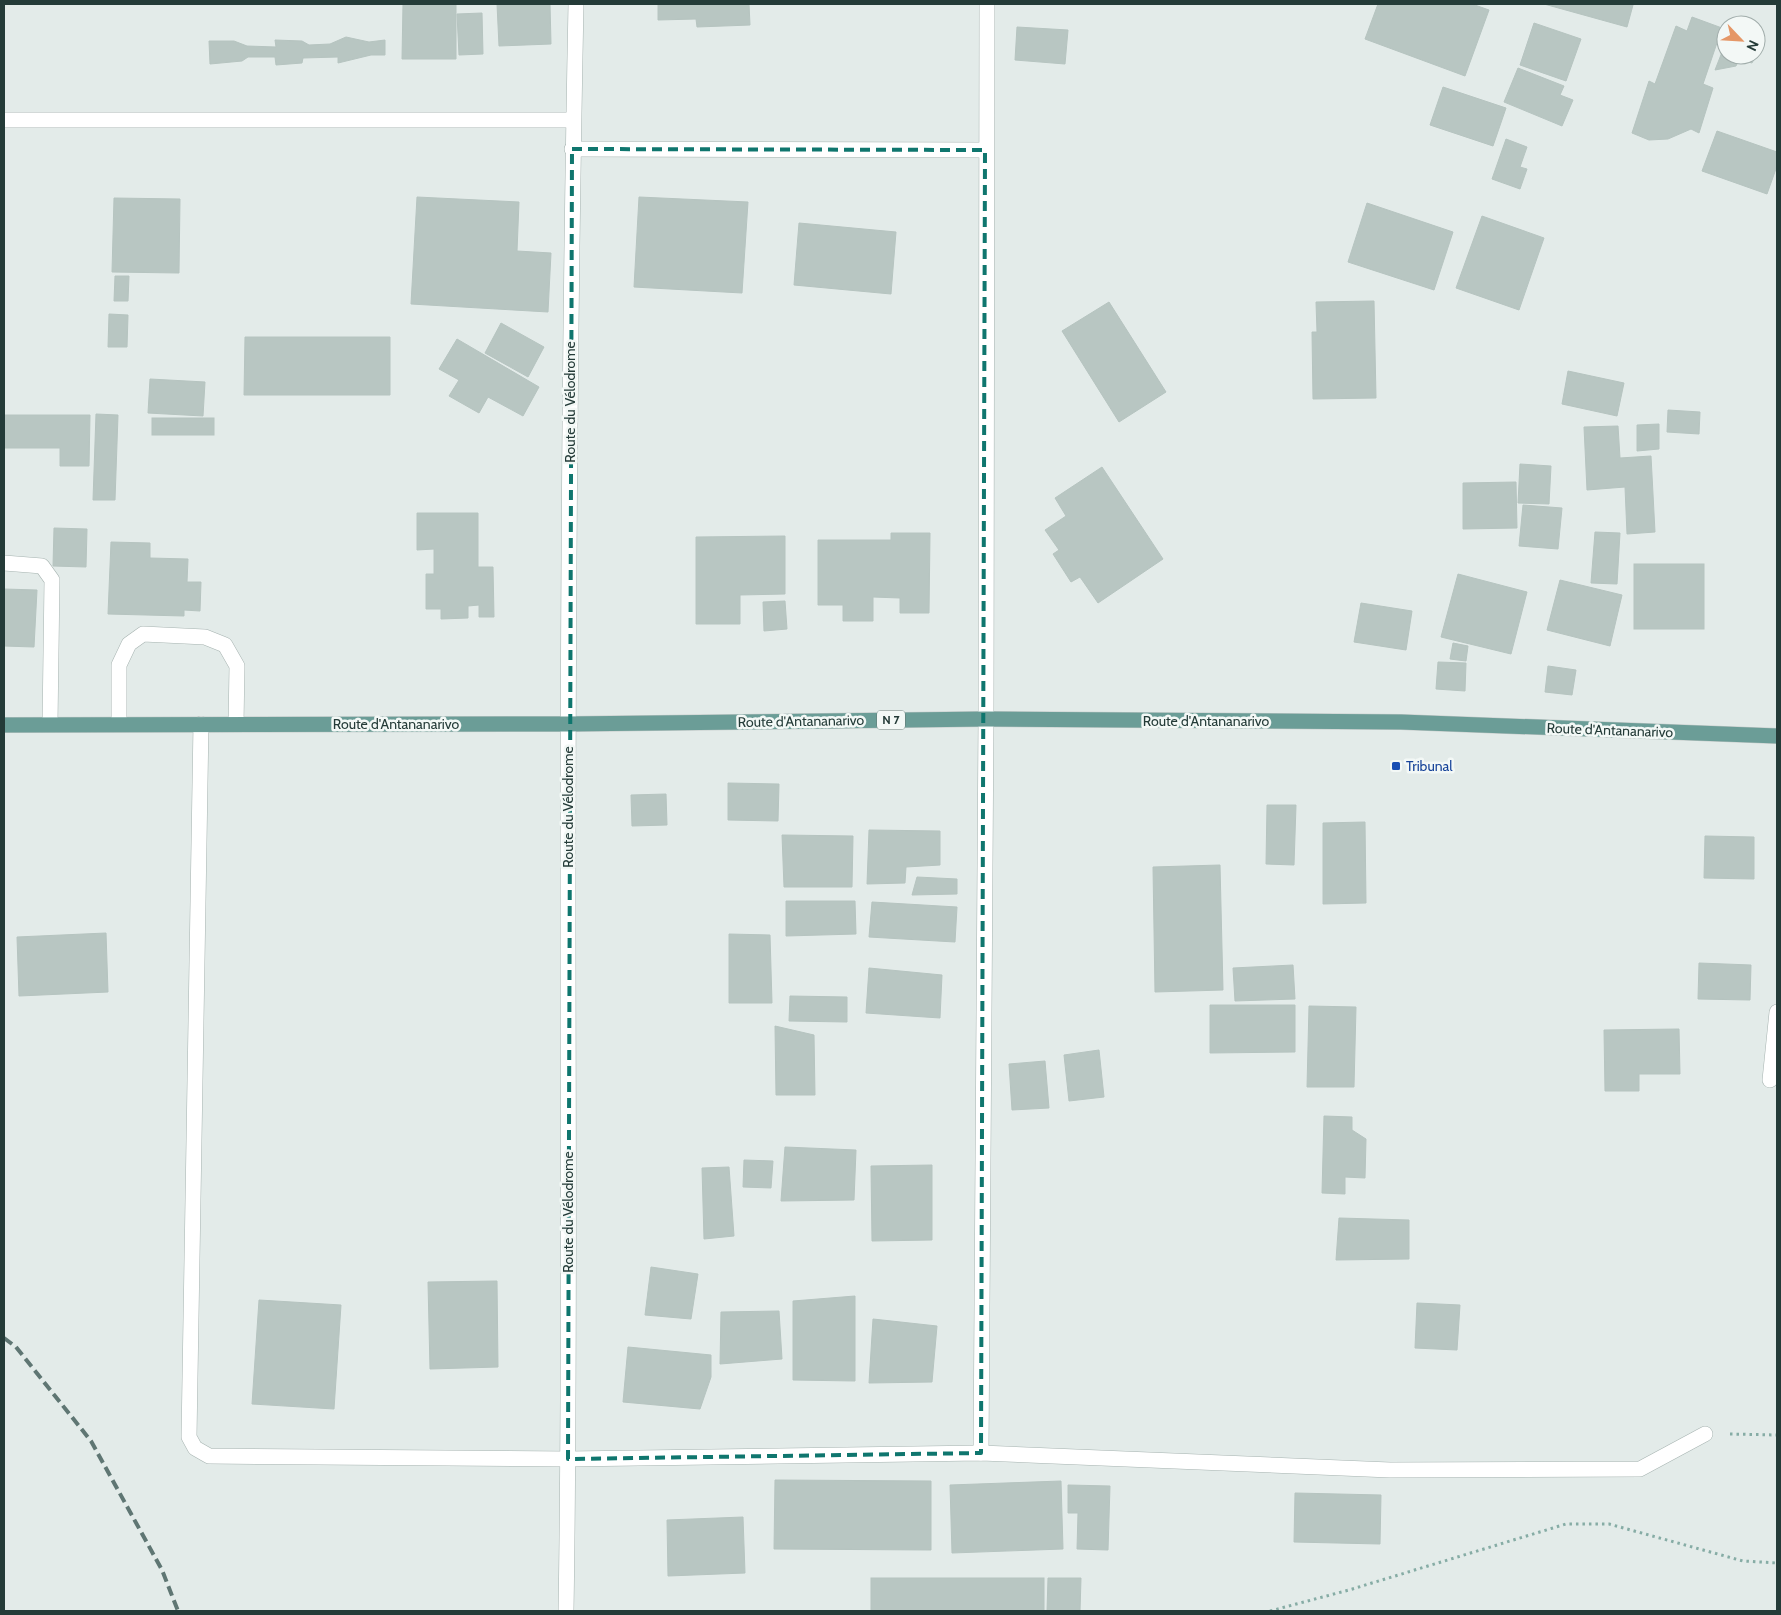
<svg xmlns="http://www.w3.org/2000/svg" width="1781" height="1615" font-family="Cabin,sans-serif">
<rect width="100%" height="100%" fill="#e3ebe9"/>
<g fill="#b8c6c2" stroke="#b6c4c0">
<polygon points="403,4 456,4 456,59 402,59"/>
<polygon points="497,4 550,4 551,44 499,46"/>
<polygon points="658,4 749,4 750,25 697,27 696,19 658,20"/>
<polygon points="1378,4 1472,4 1489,10 1465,76 1365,39"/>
<polygon points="1544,4 1629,4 1633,5 1627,27"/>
<polygon points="482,13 483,54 459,55 457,14"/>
<polygon points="1692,17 1722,28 1703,84 1713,88 1699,133 1691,129 1668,139 1649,140 1632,133 1649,81 1655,84 1676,26 1687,31"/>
<polygon points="1534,23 1581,39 1566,81 1520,65"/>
<polygon points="1017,27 1068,30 1065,64 1015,60"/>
<polygon points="346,37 369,42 385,40 385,55 371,55 338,63 338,57 303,58 302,63 276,65 275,57 248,57 242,61 210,64 209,41 234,41 247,46 276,47 275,40 302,41 309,45 330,44"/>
<polygon points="1726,42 1726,55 1756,55 1752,63 1739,59 1736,66 1715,70"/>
<polygon points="1518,68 1564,86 1560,95 1573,100 1562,126 1504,102"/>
<polygon points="1443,87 1506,108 1493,146 1430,125"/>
<polygon points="1717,131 1777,152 1777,166 1767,194 1702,171"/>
<polygon points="1506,139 1527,147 1520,167 1527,169 1520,189 1492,179"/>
<polygon points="417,197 519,202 517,251 551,253 548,312 411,304"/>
<polygon points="639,197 748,202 742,293 634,287"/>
<polygon points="114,198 180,199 179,273 112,272"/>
<polygon points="1367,203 1453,232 1434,290 1348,262"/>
<polygon points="1482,216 1544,238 1519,310 1456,288"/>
<polygon points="799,223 896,232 891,294 794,285"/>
<polygon points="115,276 129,276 128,301 114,301"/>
<polygon points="1374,301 1376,398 1313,399 1312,332 1317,332 1316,302"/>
<polygon points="1109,302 1166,392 1119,422 1062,331"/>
<polygon points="109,314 128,315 127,347 108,347"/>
<polygon points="501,323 544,347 528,377 485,353"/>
<polygon points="245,337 390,337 390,395 244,395"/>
<polygon points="457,339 539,387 523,416 488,397 479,413 449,396 459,380 439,369"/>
<polygon points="1568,371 1624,383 1617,416 1562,404"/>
<polygon points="150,379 205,382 203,416 148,413"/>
<polygon points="1668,410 1700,412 1699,434 1667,432"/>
<polygon points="96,414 118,415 115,500 93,500"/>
<polygon points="4,415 90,415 89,466 60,466 60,448 5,448"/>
<rect x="152" y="418" width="62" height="17"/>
<polygon points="1659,424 1659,449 1637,451 1637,425"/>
<polygon points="1618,426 1620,458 1651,456 1655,532 1627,534 1625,487 1587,490 1584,427"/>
<polygon points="1520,464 1551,466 1549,504 1518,503"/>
<polygon points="1102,467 1163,559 1098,603 1080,577 1071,582 1053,554 1059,550 1045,530 1066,516 1055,498"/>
<polygon points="1516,482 1517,528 1463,529 1463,483"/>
<polygon points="1523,505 1562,508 1558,549 1519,546"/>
<polygon points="417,513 478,513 478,567 493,567 494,617 479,617 479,605 468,606 468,618 441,619 441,609 426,609 426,574 434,574 434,549 417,550"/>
<polygon points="54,528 87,529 86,567 53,566"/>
<polygon points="1595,532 1620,533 1617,584 1591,583"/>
<polygon points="891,533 930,533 929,613 900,613 900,598 873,597 873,621 843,621 843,605 818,605 818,540 891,540"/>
<polygon points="785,536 785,594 740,595 740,624 696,624 696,537"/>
<polygon points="111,542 150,543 150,558 188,559 187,582 201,582 200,611 184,610 184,616 108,614"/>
<rect x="1634" y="564" width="70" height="65"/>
<polygon points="1458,574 1527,592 1511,654 1441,637"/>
<polygon points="1560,580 1622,595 1610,646 1547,630"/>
<polygon points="4,589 37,590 34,647 4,646"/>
<polygon points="785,601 787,629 764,631 763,602"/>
<polygon points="1361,603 1412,611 1406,650 1354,642"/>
<polygon points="1453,643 1468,646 1466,661 1450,659"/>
<polygon points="1438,662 1466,663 1465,691 1436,689"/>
<polygon points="1548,666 1576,670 1572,695 1545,692"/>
<polygon points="728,783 779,784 778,821 728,820"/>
<polygon points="666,794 667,825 632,826 631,795"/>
<polygon points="1267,805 1296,805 1294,865 1266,864"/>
<polygon points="1365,822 1366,903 1323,904 1323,823"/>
<polygon points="869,830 940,831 940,865 906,867 905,883 867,884"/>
<polygon points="782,835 853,836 852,887 784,887"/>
<polygon points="1705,836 1754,837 1754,879 1704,878"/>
<polygon points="1220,865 1223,990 1155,992 1153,867"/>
<polygon points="917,877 957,879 957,894 912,895"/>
<polygon points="786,901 855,901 856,934 786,936"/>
<polygon points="872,902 957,907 955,942 869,937"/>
<polygon points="106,933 108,992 19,996 17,937"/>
<polygon points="729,934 770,935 772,1003 729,1003"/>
<polygon points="1699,963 1751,965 1750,1000 1698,999"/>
<polygon points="1293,965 1295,999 1235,1001 1233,968"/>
<polygon points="869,968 942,975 940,1018 866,1013"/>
<polygon points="790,996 847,997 847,1022 789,1021"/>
<polygon points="1210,1005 1295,1005 1295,1052 1210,1053"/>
<polygon points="1309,1006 1356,1007 1354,1087 1307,1087"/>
<polygon points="775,1026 814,1035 815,1095 776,1095"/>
<polygon points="1679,1029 1680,1074 1639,1074 1639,1091 1605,1091 1604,1030"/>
<polygon points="1099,1050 1104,1097 1069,1101 1064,1055"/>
<polygon points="1045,1061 1049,1108 1012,1110 1009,1064"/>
<polygon points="1324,1116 1352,1117 1352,1130 1366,1139 1365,1178 1345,1177 1345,1194 1322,1193"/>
<polygon points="785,1147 856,1150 854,1200 781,1201"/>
<polygon points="744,1160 773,1161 771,1188 743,1187"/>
<polygon points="932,1165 932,1240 872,1241 871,1166"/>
<polygon points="729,1167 734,1236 704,1239 702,1168"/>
<polygon points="1339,1218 1409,1220 1409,1259 1336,1260"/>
<polygon points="651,1267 698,1274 691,1319 645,1315"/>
<polygon points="497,1281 498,1367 430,1369 428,1282"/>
<polygon points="855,1296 855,1381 793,1380 793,1301"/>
<polygon points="259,1300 341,1305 334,1409 252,1404"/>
<polygon points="1417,1303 1460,1305 1457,1350 1415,1348"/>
<polygon points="779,1311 782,1359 720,1364 721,1312"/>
<polygon points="873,1319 937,1326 932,1382 869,1383"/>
<polygon points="628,1347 711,1355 711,1377 700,1409 623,1402"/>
<polygon points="775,1480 931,1481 931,1550 774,1549"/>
<polygon points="1061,1481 1063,1549 952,1553 950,1485"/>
<polygon points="1068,1485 1110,1486 1108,1550 1077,1549 1078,1513 1068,1513"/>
<polygon points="1295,1493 1381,1495 1380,1544 1294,1542"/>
<polygon points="743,1517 745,1573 668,1576 667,1520"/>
<rect x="871" y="1578" width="173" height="33"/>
<polygon points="1048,1578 1081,1578 1080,1611 1047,1611"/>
</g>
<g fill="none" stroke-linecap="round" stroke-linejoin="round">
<g stroke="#a6b3b0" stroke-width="16">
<g id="lane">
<polyline points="4,563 42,566 52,580 50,724"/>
<polyline points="119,724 119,665 129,644 143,634 205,637 225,645 237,666 236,724"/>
</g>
</g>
<g stroke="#a6b3b0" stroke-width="16">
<g id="street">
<polyline points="4,120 573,120"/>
<polyline points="572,149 985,150"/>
<polyline points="201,724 189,1437 195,1448 209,1456 568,1459 981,1453 1390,1470 1640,1469 1705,1434"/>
<polyline points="1770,1080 1777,1012"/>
<polyline points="981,1453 986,719 987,4"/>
<path d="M566 1611C570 1374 568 1137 568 900 568 601 570 303 576 4"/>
</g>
</g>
<g stroke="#c2c8c7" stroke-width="16">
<polyline id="primary" points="4,725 568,724 986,719 1401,722 1777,736"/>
</g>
<g stroke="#86aca5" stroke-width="3" stroke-dasharray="2.5 4" stroke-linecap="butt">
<polyline points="1730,1434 1777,1435"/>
<polyline points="1270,1611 1349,1590 1566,1524 1609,1524 1743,1561 1777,1563"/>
</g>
<use href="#lane" stroke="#fff" stroke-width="15"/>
<use href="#street" stroke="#fff" stroke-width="15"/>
<use href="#primary" stroke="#6b9d97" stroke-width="15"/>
<polyline stroke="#5f7673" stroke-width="4" stroke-dasharray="10 5" stroke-linecap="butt" points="4,1338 16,1347 91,1441 162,1570 178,1611"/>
</g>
<path fill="none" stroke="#0f766e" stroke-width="4" stroke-dasharray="10 6" stroke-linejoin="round" d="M572 149 985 150 981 1453 568 1459Z"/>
<rect fill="#1a4fb4" stroke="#f3f8f6" stroke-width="2" x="1391" y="761" width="10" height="10" rx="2.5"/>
<g text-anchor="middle" stroke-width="5" stroke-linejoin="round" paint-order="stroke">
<rect fill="#f3f8f6" stroke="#627471" stroke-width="1" x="877" y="710.5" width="28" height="19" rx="4"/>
<g font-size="12" font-weight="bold" fill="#243b38">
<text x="891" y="724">N 7</text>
</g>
<g font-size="14" fill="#243b38" stroke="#f3f8f6">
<text transform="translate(570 402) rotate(-90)" y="5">Route du Vélodrome</text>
<text transform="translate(801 721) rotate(-1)" y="5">Route d'Antananarivo</text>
<text x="1206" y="726">Route d'Antananarivo</text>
<text x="396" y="729">Route d'Antananarivo</text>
<text transform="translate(1610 730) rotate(2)" y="5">Route d'Antananarivo</text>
<text transform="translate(568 807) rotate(-90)" y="5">Route du Vélodrome</text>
<text transform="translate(568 1212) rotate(-90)" y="5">Route du Vélodrome</text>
</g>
<g font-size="14" fill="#164399" stroke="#f3f8f6" text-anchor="start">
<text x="1406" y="771">Tribunal</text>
</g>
</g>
<rect width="1781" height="1615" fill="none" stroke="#243b38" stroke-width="10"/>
<g transform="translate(1741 40) rotate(115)"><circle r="24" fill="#f3f8f6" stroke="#a0acaa"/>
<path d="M0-4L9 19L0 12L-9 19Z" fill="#e59767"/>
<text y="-8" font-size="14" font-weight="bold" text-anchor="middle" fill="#243b38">N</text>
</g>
</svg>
